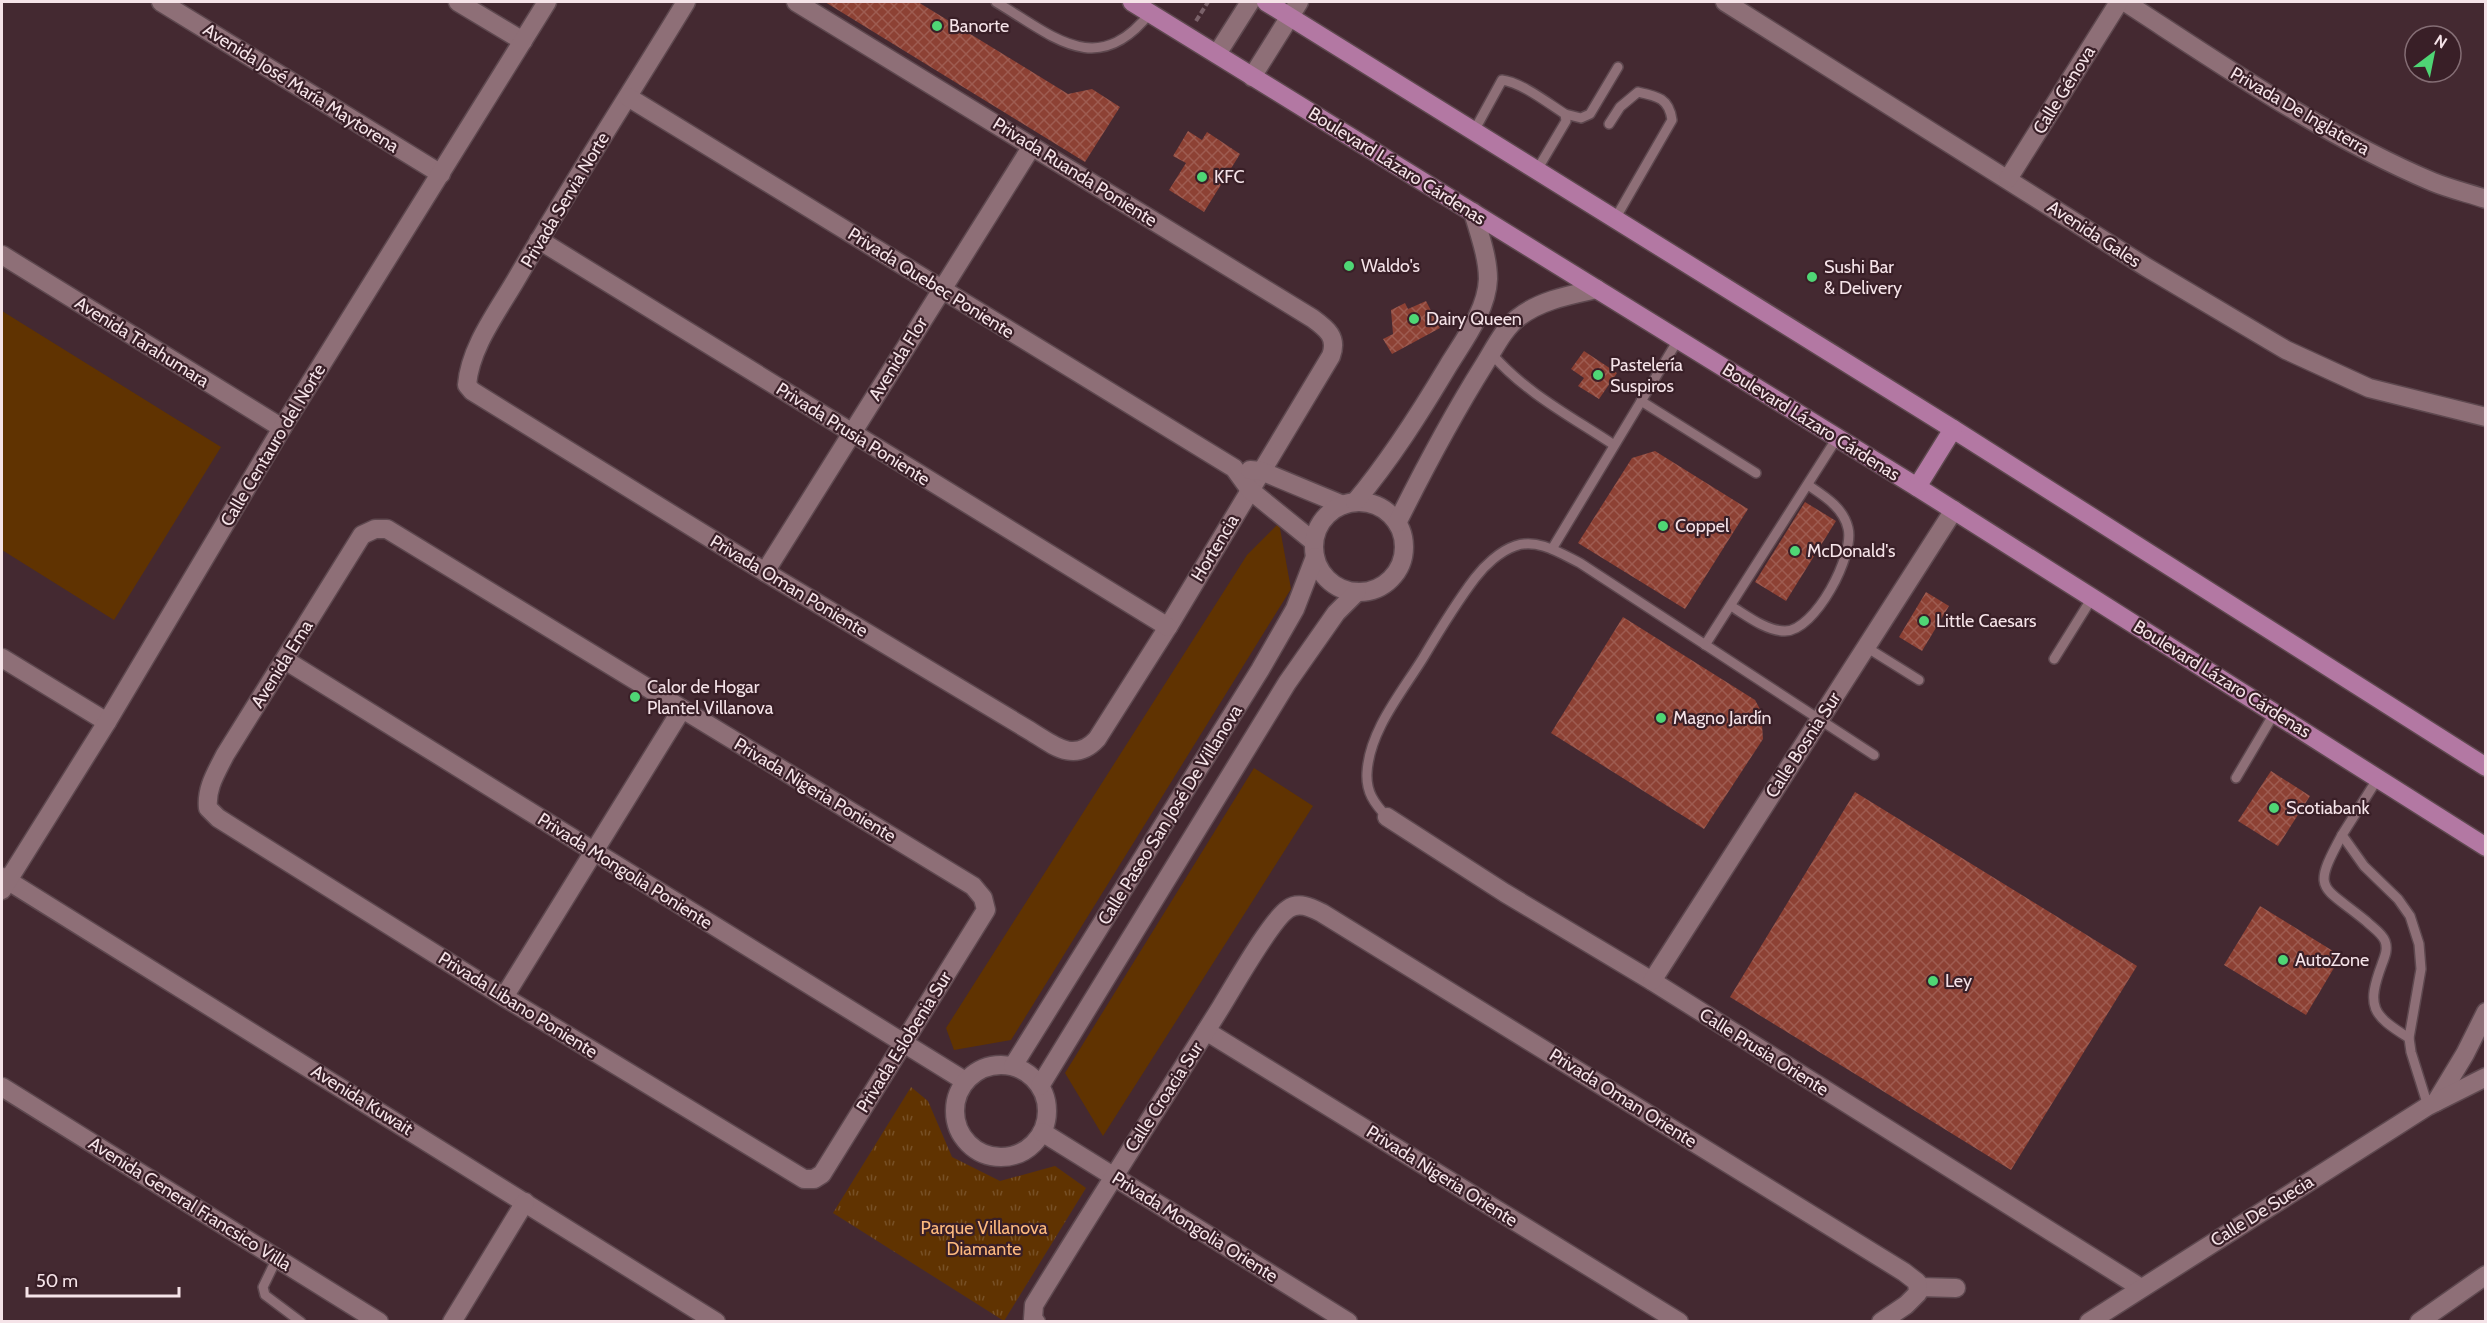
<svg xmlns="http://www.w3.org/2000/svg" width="2487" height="1323" font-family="Cabin,sans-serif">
<defs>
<pattern id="park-tufts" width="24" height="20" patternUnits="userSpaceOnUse" patternTransform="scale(1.5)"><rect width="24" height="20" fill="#603301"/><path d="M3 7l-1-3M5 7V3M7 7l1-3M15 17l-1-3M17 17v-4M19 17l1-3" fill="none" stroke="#775026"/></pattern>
<pattern id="building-cross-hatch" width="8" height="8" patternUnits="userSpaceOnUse" patternTransform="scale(1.5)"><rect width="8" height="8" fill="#8d4134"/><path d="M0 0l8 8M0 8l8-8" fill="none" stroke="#9e5c51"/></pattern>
</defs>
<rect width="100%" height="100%" fill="#442931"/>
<g fill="#603301">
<polygon points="2,311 221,447 114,620 2,550"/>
<polygon points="1279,523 1291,589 1011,1040 954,1050 946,1028 1247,555"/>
<polygon points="1254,768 1313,806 1103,1136 1065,1073"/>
</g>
<polygon fill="url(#park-tufts)" points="911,1087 928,1101 952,1157 1000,1181 1055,1166 1086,1188 1004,1321 833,1213"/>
<g fill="url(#building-cross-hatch)">
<polygon points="825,2 918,2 1068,94 1092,89 1120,107 1085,162"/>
<polygon points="1188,131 1202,140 1207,132 1240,154 1204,212 1169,190 1186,163 1173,156"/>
<polygon points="1426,301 1440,328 1392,354 1383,339 1393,334 1391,310 1405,303 1408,309"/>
<polygon points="1584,351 1617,373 1599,399 1578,386 1584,378 1571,369"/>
<polygon points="1655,451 1748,509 1685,609 1578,543 1632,458"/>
<polygon points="1805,502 1836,521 1786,601 1755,582"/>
<polygon points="1926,592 1949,606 1922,651 1899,637"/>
<polygon points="1623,617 1755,700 1761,711 1763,739 1704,829 1551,733"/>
<polygon points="2271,771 2310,796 2278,846 2238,821"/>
<polygon points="1855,792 2137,966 2011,1170 1730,997"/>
<polygon points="2260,906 2341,956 2306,1015 2224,965"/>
</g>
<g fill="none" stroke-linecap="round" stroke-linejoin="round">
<g stroke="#5e484f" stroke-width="12">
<g id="service">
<path d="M996 2C1053 36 1097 80 1150 13"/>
<polyline points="1565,114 1581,118 1590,114 1618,67"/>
<path d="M1609 124 1620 107 1638 92C1657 96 1669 98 1672 120L1615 219"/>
<path d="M1474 131 1502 80C1521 82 1549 104 1565 114L1566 121 1537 170"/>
<path d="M1491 353C1524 392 1572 417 1614 445"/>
<polyline points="1641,401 1756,473"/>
<polyline points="1552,549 1678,340"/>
<path d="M1731 606C1746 615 1766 631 1785 631 1815 631 1855 555 1848 528 1843 507 1824 496 1808 485"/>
<polyline points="1705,645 1837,438"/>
<polyline points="1866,647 1919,680"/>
<polyline points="2054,659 2092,598"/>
<polyline points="2236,778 2275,712"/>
<polyline points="2378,778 2342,835 2364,866 2398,899 2410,916 2419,944 2421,969 2409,1038 2411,1052 2428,1106"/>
<path d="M1387 817C1374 803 1366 792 1367 773 1369 731 1402 692 1423 658 1439 631 1456 603 1475 578 1484 566 1500 551 1515 546 1537 538 1560 553 1580 563L1874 755"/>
<path d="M2342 835C2311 892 2321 884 2366 921 2372 927 2382 933 2385 941 2388 949 2385 956 2382 964 2366 1007 2372 1015 2409 1038"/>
<polyline points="277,1258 263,1287 265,1295 301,1322"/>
</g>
</g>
<g stroke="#5e484f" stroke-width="21">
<g id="minor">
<polyline points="161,2 441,174"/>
<polyline points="458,2 523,41"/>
<path d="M686 2C630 94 571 185 517 278 498 311 470 347 467 385L472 391 765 572 1027 729C1051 743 1073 765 1097 739L1168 627 1331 356C1338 337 1327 329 1312 318L796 2"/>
<polyline points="1725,2 2146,267 2286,350 2369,388 2486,417"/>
<path d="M2125 2C2222 65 2326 137 2433 182 2450 189 2468 193 2486 199"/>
<polyline points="628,97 1234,468 1250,490 1314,542"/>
<polyline points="2008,179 2119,2"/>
<polyline points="539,240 1168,627"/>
<polyline points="2,255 282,428"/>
<polyline points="1250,470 1261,471 1343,505"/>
<circle cx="1359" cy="547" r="45"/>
<path d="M1355 502C1391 459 1420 413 1448 366 1464 340 1487 310 1488 279 1488 257 1479 233 1473 212"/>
<path d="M1397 523C1424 469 1452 416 1484 365 1494 349 1504 328 1519 317 1541 300 1570 295 1597 289"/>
<path d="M375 529H387L973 886 983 898 986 910 822 1174 814 1179H804L504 997 218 818 208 808C206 788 216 773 225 755L362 535Z"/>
<polyline points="765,572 1032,146"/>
<polyline points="2,658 107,722"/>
<polyline points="285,660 965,1081"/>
<polyline points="1387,817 1505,893 1652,981 2141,1288"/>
<polyline points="2,877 716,1322"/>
<polyline points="1652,981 1954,510"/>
<polyline points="504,997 682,709"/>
<polyline points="1206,1031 1679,1322"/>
<circle cx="1001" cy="1111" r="46"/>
<polyline points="1013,1066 1260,670 1295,609 1315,557"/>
<polyline points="1040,1086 1287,683 1336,613 1357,592"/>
<polyline points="2,1087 379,1322"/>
<polyline points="1042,1132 1348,1322"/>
<polyline points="1919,1287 1956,1288"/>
<polyline points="452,1322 525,1202"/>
<path d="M1036 1322 1033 1319 1034 1305C1095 1205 1159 1106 1221 1007 1234 986 1271 920 1288 909 1299 901 1312 908 1322 913L1904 1272 1917 1282 1918 1293 1906 1305 1881 1322"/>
<polyline points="2419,1322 2486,1275"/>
</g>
</g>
<g stroke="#5e484f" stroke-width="21">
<g id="tertiary">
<polyline points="1217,54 1250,2"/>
<polyline points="1252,77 1299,2"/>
<polyline points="2,890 107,722 282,428 547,2"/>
<polyline points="2436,1102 2465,1054 2486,1012"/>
<polyline points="2089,1322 2428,1106 2486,1077"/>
</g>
</g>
<g stroke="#5e484f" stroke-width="21">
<g id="primary">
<polyline points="1132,2 1917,487 2486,847"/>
<polyline points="1266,2 1953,429 2486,767"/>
<polyline points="1917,487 1953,429"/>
</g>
</g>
<polyline stroke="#7a6169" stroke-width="4" stroke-dasharray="6 3" stroke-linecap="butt" points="1196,21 1208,2"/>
<use href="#service" stroke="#8e6f77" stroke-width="9"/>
<use href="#minor" stroke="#8e6f77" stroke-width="18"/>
<use href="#tertiary" stroke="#8e6f77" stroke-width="18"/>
<use href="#primary" stroke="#b378a3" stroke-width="18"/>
</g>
<g fill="#4fd675" stroke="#391f27" stroke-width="2">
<circle cx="937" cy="26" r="6"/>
<circle cx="1202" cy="177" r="6"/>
<circle cx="1349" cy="266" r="6"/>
<circle cx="1812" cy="277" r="6"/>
<circle cx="1414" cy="319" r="6"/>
<circle cx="1598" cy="375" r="6"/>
<circle cx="1663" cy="526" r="6"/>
<circle cx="1795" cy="551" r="6"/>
<circle cx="1924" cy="621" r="6"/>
<circle cx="635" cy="697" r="6"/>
<circle cx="1661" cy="718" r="6"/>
<circle cx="2274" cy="808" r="6"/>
<circle cx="2283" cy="960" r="6"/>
<circle cx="1933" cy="981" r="6"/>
</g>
<g text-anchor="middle" stroke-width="4.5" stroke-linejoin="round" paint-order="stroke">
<g font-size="18" fill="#f5e3e8" stroke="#391f27" text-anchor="start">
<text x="949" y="32">Banorte</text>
<text x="1214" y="183">KFC</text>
<text x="1361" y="272">Waldo's</text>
<text x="1824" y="273">Sushi Bar<tspan x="1824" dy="21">&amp; Delivery</tspan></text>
<text x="1426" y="325">Dairy Queen</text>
<text x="1610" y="371">Pastelería<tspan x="1610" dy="21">Suspiros</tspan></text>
<text x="1675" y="532">Coppel</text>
<text x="1807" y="557">McDonald's</text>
<text x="1936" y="627">Little Caesars</text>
<text x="647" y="693">Calor de Hogar<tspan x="647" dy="21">Plantel Villanova</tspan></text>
<text x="1673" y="724">Magno Jardín</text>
<text x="2286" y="814">Scotiabank</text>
<text x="2295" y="966">AutoZone</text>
<text x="1945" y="987">Ley</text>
</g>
<g font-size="18" fill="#f5e3e8" stroke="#391f27">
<text transform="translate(301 88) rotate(32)" y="6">Avenida José María Maytorena</text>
<text transform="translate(2064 90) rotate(-58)" y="6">Calle Génova</text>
<text transform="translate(2300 111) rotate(30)" y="6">Privada De Inglaterra</text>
<text transform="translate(1397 166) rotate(32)" y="6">Boulevard Lázaro Cárdenas</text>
<text transform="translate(1075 172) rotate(32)" y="6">Privada Ruanda Poniente</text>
<text transform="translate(565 200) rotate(-59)" y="6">Privada Servia Norte</text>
<text transform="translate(2094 234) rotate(33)" y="6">Avenida Gales</text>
<text transform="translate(931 283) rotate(32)" y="6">Privada Quebec Poniente</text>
<text transform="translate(142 342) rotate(32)" y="6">Avenida Tarahumara</text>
<text transform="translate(898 359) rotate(-58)" y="6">Avenida Flor</text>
<text transform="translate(1811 422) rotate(32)" y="6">Boulevard Lázaro Cárdenas</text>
<text transform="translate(853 434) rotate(32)" y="6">Privada Prusia Poniente</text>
<text transform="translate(273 445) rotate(-59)" y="6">Calle Centauro del Norte</text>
<text transform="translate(1215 548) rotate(-59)" y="6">Hortencia</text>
<text transform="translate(789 586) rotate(31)" y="6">Privada Oman Poniente</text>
<text transform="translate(282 664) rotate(-58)" y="6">Avenida Ema</text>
<text transform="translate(2222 679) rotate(32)" y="6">Boulevard Lázaro Cárdenas</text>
<text transform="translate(1803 745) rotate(-57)" y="6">Calle Bosnia Sur</text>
<text transform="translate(815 790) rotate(31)" y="6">Privada Nigeria Poniente</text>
<text transform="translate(1170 815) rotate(-58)" y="6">Calle Paseo San José De Villanova</text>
<text transform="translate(625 871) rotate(32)" y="6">Privada Mongolia Poniente</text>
<text transform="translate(518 1005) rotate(32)" y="6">Privada Libano Poniente</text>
<text transform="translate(904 1042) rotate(-58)" y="6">Privada Eslobenia Sur</text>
<text transform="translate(1764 1052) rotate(32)" y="6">Calle Prusia Oriente</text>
<text transform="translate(1164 1097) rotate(-57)" y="6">Calle Croacia Sur</text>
<text transform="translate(1623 1098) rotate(32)" y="6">Privada Oman Oriente</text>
<text transform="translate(362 1100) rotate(32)" y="6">Avenida Kuwait</text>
<text transform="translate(1442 1176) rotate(32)" y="6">Privada Nigeria Oriente</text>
<text transform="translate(190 1204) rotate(32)" y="6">Avenida General Francsico Villa</text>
<text transform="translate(2262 1211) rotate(-32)" y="6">Calle De Suecia</text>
<text transform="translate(1195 1227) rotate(32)" y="6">Privada Mongolia Oriente</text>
</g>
<g font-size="18" fill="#fdb97e" stroke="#391f27">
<text x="984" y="1234">Parque Villanova<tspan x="984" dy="21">Diamante</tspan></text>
</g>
</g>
<rect width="2487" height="1323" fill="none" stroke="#f5e3e8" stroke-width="6"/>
<g transform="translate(2433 54) rotate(32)"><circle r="28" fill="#391f27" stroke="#846d74" stroke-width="1.5"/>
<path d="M0-4.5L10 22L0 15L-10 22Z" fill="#4fd675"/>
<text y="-9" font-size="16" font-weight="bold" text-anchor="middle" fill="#f5e3e8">N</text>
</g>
<path d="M27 1287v9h152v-9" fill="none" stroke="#f5e3e8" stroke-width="3"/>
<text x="36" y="1287" font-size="18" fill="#f5e3e8" stroke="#391f27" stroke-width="4.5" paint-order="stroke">50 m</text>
</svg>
